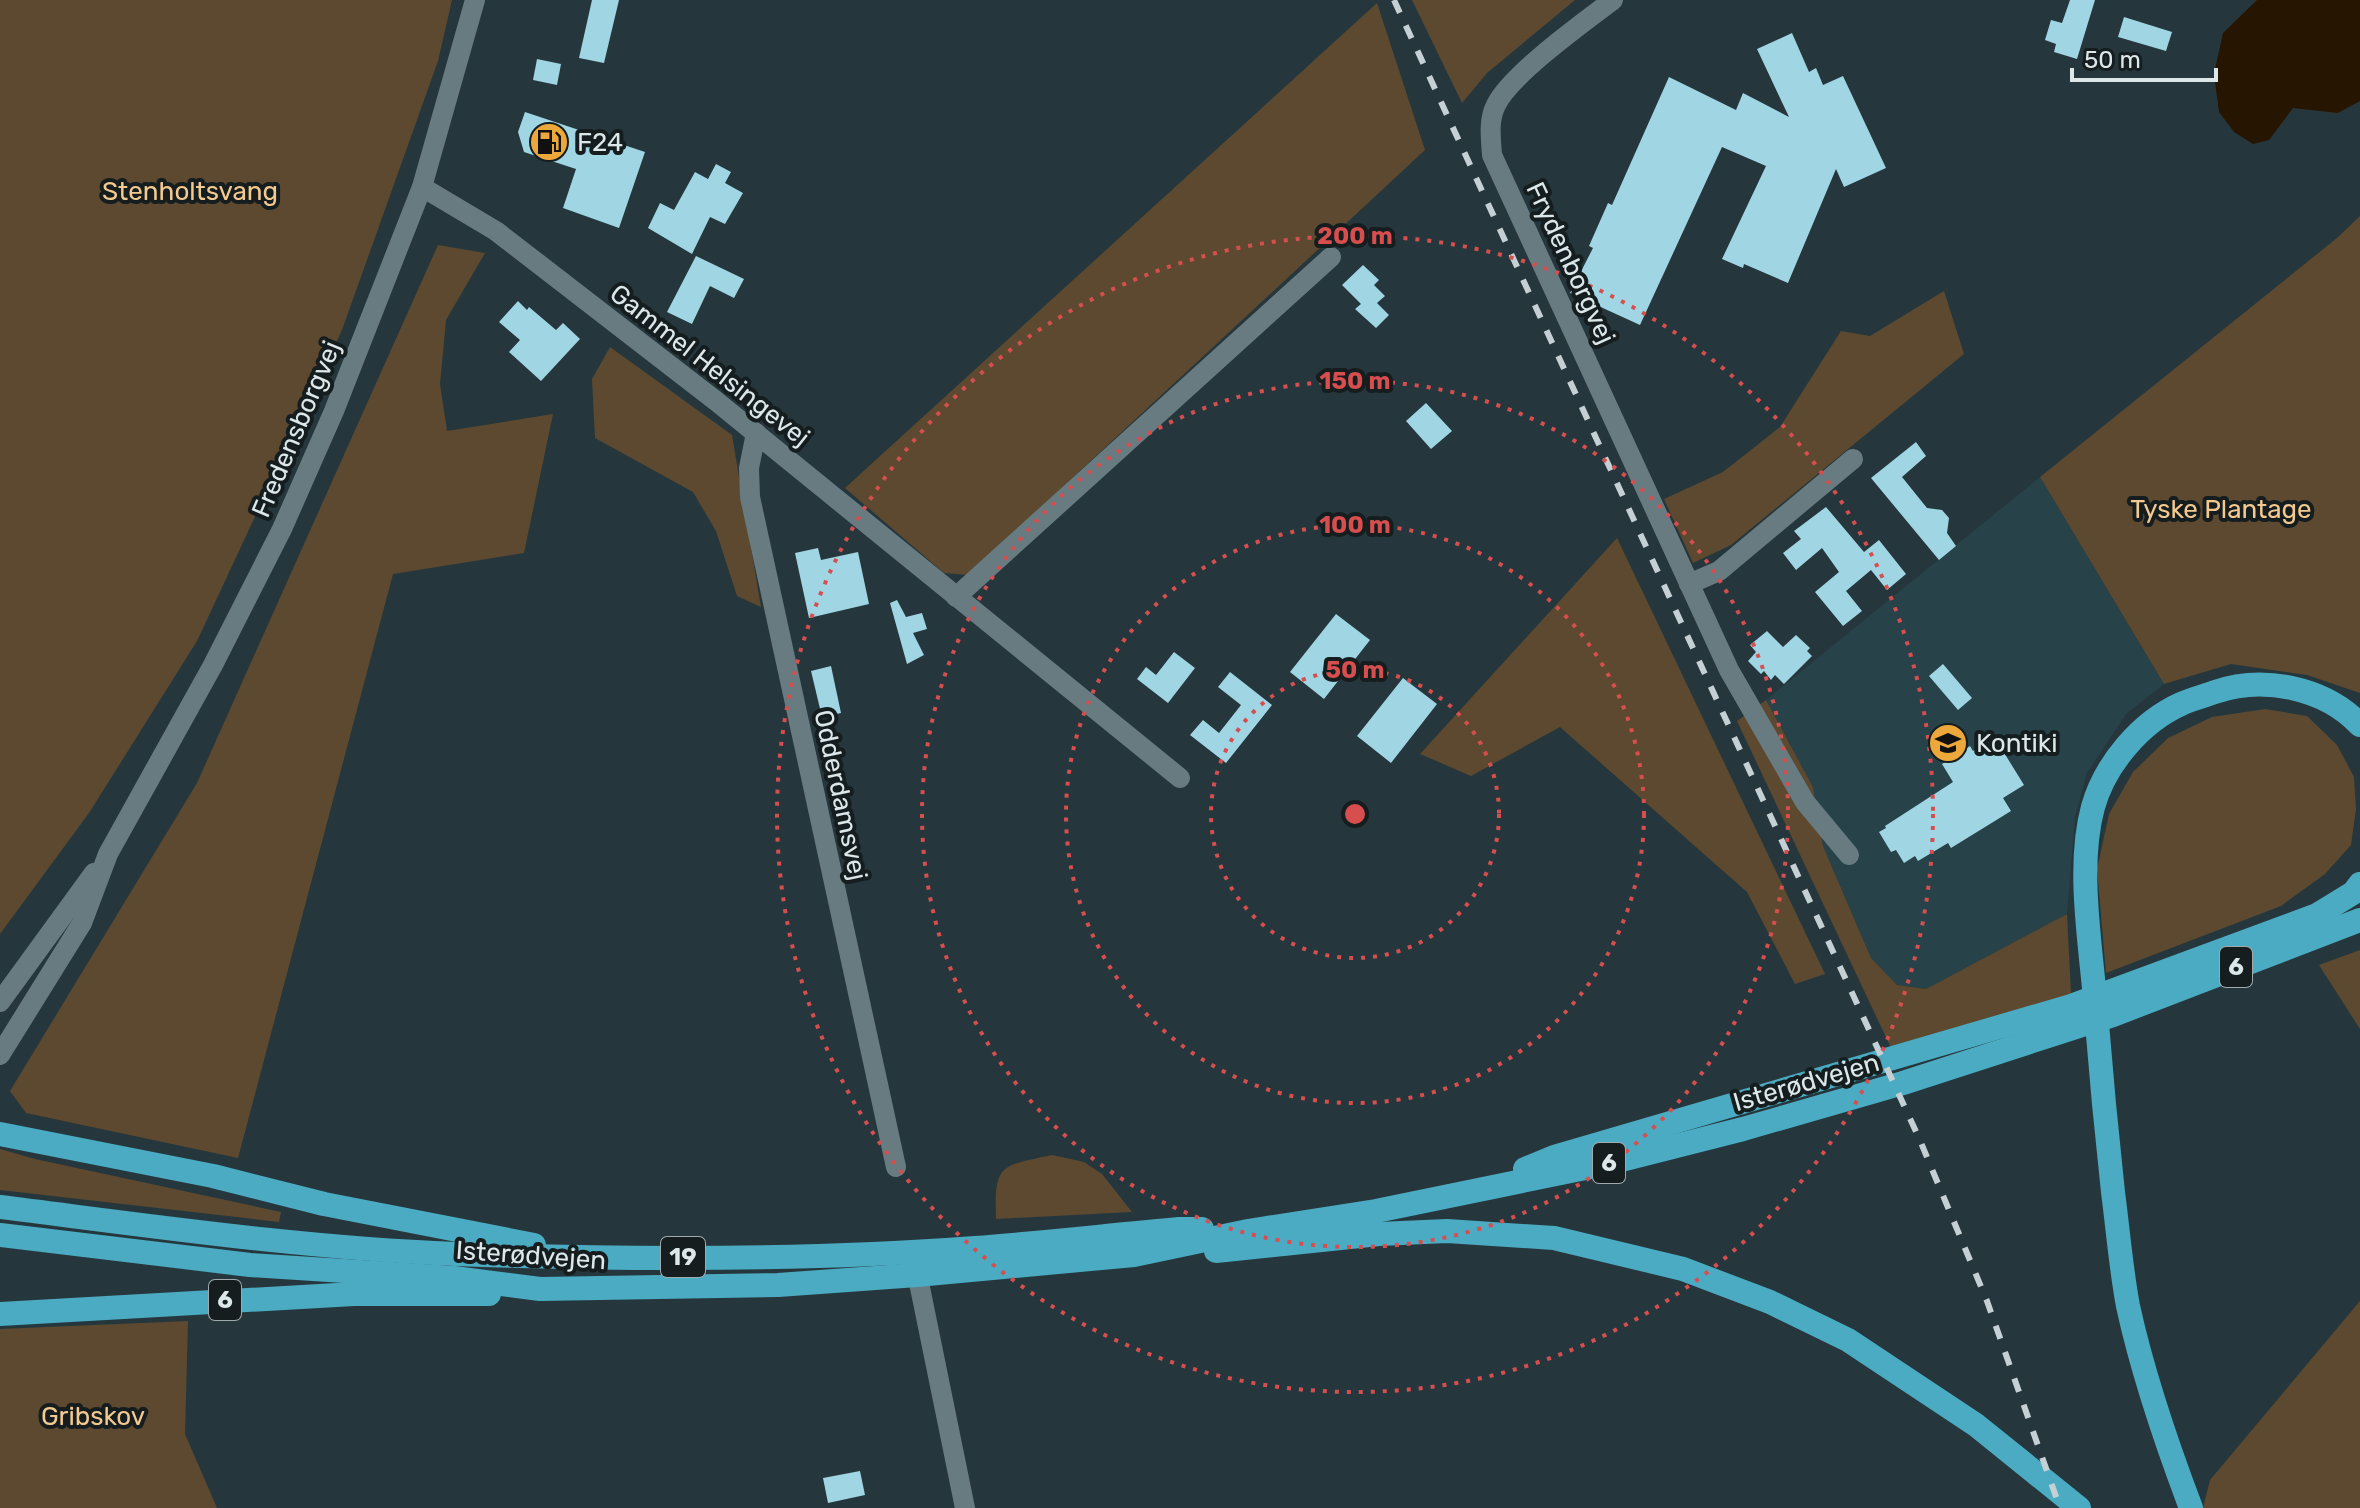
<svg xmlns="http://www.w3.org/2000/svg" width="2360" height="1508" font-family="Rubik,sans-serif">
<rect width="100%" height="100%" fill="#25373c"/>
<polygon fill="#274249" points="2040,477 2164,684 2126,714 2087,773 2075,817 2067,914 1926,989 1897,985 1871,958 1823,846 1813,787 1766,700"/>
<g fill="#5c4930">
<polygon points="0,0 452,0 438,61 342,330 197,641 89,813 0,934"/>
<polygon points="1412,0 1575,0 1487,73 1462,103"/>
<polygon points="1377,3 1425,150 968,575 944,573 845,488"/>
<polygon points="2360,216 2360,693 2307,675 2231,664 2164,684 2040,477 2337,238"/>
<polygon points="438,245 485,253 446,320 440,384 447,431 553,414 524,553 393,574 238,1158 26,1113 10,1091 197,783"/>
<polygon points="1944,291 1964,354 1731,545 1693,563 1664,499 1723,472 1780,427 1841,331 1870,336"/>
<polygon points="610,347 732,435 761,607 737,596 716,531 693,492 595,438 592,379"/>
<polygon points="1617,538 1825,974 1795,984 1747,892 1560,727 1471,776 1420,754"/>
<polygon points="1766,700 1813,787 1823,846 1871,958 1897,985 1926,989 2067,914 2071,994 1892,1050 1737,721"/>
<polygon points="2265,709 2307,716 2337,745 2354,777 2356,809 2351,845 2325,874 2281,906 2106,973 2097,869 2109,814 2133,772 2168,738 2212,717"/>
<polygon points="2360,950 2360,1029 2319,965"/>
<polygon points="0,1149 35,1159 281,1212 279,1222 0,1190"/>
<path d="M1052 1155 1084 1162 1102 1174 1132 1212 996 1219C994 1163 1001 1166 1052 1155Z"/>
<polygon points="2360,1301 2360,1508 2203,1508 2210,1480"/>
<polygon points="188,1321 185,1434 217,1508 0,1508 0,1329"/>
</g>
<polygon fill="#261500" points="2257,0 2360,0 2360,101 2338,113 2293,108 2269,140 2253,144 2234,132 2219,112 2214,74 2223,33"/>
<g fill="#a0d5e3">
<polygon points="592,0 619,0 604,63 579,58"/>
<polygon points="2070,0 2095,0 2077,59 2054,52 2056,44 2045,40 2051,20 2062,23"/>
<polygon points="2124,17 2172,32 2166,51 2118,37"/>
<polygon points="1792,33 1809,72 1816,68 1823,85 1843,76 1886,168 1844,187 1836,169 1788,283 1744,264 1743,268 1722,259 1766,166 1722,147 1640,325 1570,293 1593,248 1589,246 1608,203 1612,205 1669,77 1736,110 1743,93 1789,117 1757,49"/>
<polygon points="537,59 561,64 557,85 533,80"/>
<polygon points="525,112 645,152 619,228 563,208 576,169 524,152 518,132"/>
<polygon points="716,164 731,172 725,183 743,193 725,224 710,217 692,254 648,228 660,203 674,210 695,172 708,179"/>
<polygon points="696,256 744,279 734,298 710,286 692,324 667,312"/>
<polygon points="1363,265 1379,280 1374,285 1385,296 1377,303 1389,315 1376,328 1355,309 1361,304 1342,285"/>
<polygon points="518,301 527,310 529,307 556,330 563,323 580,339 541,381 509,352 520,340 499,322"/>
<polygon points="1426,403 1452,431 1431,449 1406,421"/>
<polygon points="1916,442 1926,456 1902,477 1927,508 1942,510 1949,518 1947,533 1956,546 1939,560 1871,478"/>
<polygon points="1826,507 1864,552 1879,540 1906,574 1887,590 1871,570 1846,591 1862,611 1843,626 1815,592 1839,572 1822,548 1796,570 1783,553 1801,539 1794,531"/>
<polygon points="818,548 821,560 858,552 869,604 809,618 795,553"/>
<polygon points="897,600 906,617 922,613 927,629 913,633 924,655 907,664 890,603"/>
<polygon points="1336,614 1370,640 1324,699 1290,672"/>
<polygon points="1767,631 1783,647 1796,635 1810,648 1807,651 1812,656 1784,684 1775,675 1771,680 1764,671 1761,674 1748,661 1756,652 1750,645"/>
<polygon points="1174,652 1195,668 1168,703 1137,679 1146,667 1156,675"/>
<polygon points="1943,664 1972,698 1958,710 1929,676"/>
<polygon points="831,666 841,713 822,717 811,671"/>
<polygon points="1230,672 1272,705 1226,763 1190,735 1203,720 1219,733 1241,705 1218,687"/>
<polygon points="1403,678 1437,704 1391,763 1357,736"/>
<polygon points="1995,738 2024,785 2003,798 2011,811 1951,848 1948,843 1918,861 1915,856 1904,863 1896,850 1891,852 1879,832 1886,828 1885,826 1953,782 1942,764 1970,746 1973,751"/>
<polygon points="860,1471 865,1495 828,1503 823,1478"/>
</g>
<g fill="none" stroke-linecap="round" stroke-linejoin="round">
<g stroke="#677b81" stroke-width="20">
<path d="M1613 0C1584 22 1510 75 1496 105 1488 120 1491 139 1492 155L1729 670 1805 802 1849 855"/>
<polyline points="422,187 496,231 716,401 1180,778"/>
<polyline points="756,433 749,468 750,497 896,1167"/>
<polyline points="1689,584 1719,571 1853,459"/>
<polyline points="956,597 1331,257"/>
<polyline points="0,1002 94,873"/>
<polyline points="0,1055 82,923 108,854 213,665 282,529 334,411 422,187 475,0"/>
<polyline points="915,1263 965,1508"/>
</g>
<g stroke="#4babc2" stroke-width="24">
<polyline points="0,1134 213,1176 324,1204 534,1245"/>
<polyline points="1525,1169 1554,1157 2071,1006 2317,915 2353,893 2360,884"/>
<path d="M0 1207C152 1226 303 1248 456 1254 628 1260 802 1261 975 1248 1043 1243 1111 1235 1179 1229H1202"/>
<polyline points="0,1235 250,1265 454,1278 540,1289 778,1285 917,1275 1134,1255 1248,1231 1376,1211 1605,1164 1743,1129 1903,1083 2113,1015 2360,920"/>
<polyline points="1216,1251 1379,1234 1447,1231 1554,1238 1683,1269 1770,1302 1848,1340 1976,1425 2079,1508"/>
<polyline points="0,1314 354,1294 489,1294"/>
<path d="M2191 1508C2166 1442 2143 1375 2128 1306 2121 1269 2118 1230 2113 1192 2106 1128 2100 1064 2095 999 2090 940 2077 865 2093 807 2105 764 2141 722 2181 704 2192 699 2204 696 2215 692 2264 675 2325 688 2360 725"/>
</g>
<polyline stroke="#c4d0d4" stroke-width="6" stroke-dasharray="14 14" stroke-linecap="butt" points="1394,0 1919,1138 1987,1301 2060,1508"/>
</g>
<g fill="none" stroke="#d74e4f" stroke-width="4" stroke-dasharray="4 8">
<circle cx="1355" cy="814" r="144"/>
<circle cx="1355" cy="814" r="289"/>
<circle cx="1355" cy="814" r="433"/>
<circle cx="1355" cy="814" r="578"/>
</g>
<defs>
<g id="fuel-disc" transform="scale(2)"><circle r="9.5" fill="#eda83c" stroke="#151d1f"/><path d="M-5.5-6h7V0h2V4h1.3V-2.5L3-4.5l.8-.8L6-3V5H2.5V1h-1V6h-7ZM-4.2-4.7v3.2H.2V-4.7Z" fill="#111"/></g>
<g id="school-disc" transform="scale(2)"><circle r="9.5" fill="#eda83c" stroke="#151d1f"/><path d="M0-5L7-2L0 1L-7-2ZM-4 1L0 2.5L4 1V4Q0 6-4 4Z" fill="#111"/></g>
</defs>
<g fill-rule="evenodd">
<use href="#fuel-disc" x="549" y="142"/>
<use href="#school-disc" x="1948" y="743"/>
</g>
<g text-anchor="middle" stroke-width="8" stroke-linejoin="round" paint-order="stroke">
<g fill="#151d1f" stroke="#a0aaad" stroke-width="2">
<rect x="2220" y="947" width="32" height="40" rx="6"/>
<rect x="1593" y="1143" width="32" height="40" rx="6"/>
<rect x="661" y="1237" width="44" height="40" rx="6"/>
<rect x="209" y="1280" width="32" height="40" rx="6"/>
</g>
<g font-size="24" font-weight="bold" fill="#dce7ea">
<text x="2236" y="975">6</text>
<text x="1609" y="1171">6</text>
<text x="683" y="1265">19</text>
<text x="225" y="1308">6</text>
</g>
<g font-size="26" fill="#dce7ea" stroke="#151d1f" text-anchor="start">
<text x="577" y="151">F24</text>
<text x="1976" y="752">Kontiki</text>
</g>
<g font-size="26" fill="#f4c98f" stroke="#151d1f">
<text x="190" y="200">Stenholtsvang</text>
<text x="2221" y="518">Tyske Plantage</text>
<text x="93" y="1425">Gribskov</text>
</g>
<g font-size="26" fill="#dce7ea" stroke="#151d1f">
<text transform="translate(1571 263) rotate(65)" y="9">Frydenborgvej</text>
<text transform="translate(710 365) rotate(38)" y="9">Gammel Helsingevej</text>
<text transform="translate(296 429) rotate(-67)" y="9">Fredensborgvej</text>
<text transform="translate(841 795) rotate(78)" y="9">Odderdamsvej</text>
<text transform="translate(1806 1082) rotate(-16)" y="9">Isterødvejen</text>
<text transform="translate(531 1255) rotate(4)" y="9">Isterødvejen</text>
</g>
</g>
<circle cx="1355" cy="814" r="12" fill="#d74e4f" stroke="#151d1f" stroke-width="4"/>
<g font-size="24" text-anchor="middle" font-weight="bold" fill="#d74e4f" stroke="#151d1f" stroke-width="8" stroke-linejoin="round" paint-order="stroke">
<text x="1355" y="244">200 m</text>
<text x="1355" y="389">150 m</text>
<text x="1355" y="533">100 m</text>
<text x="1355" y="678">50 m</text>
</g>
<path d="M2072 68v12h144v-12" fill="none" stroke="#dce7ea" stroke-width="4"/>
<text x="2084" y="68" font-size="24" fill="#dce7ea" stroke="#151d1f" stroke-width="6" paint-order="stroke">50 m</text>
</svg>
